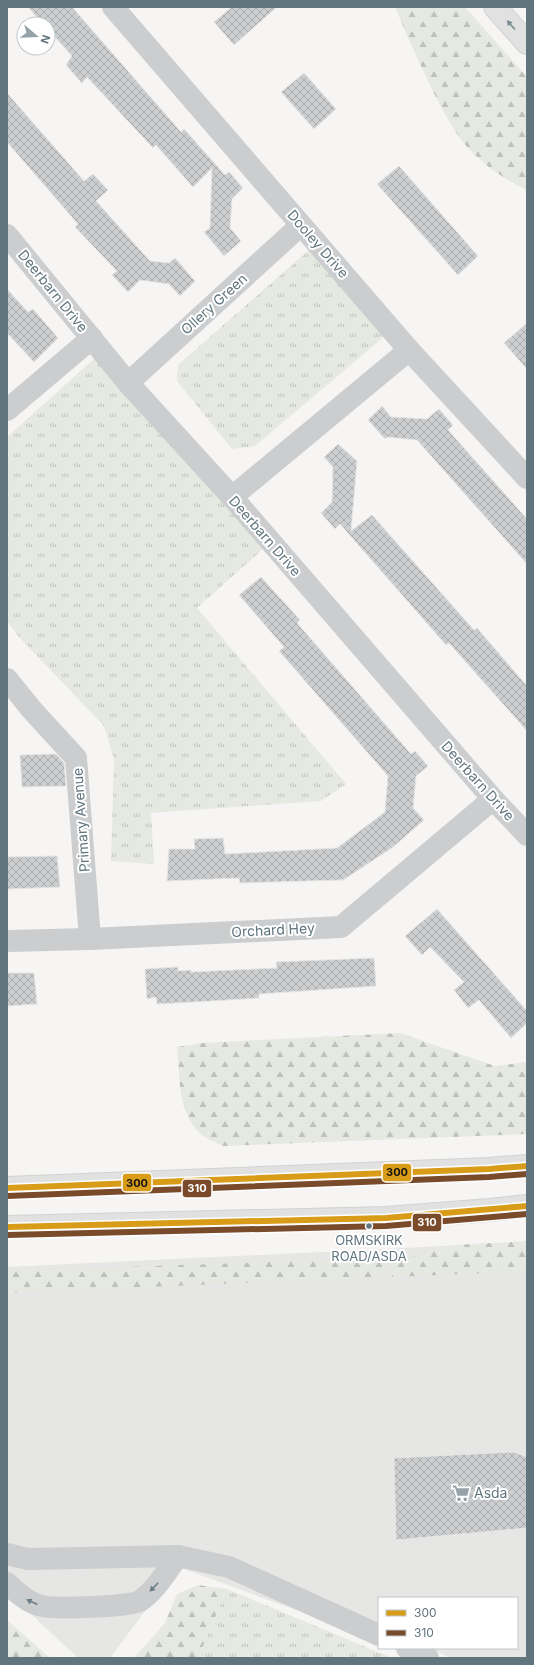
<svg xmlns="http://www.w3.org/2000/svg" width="534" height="1665" font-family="Inter,sans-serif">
<defs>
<pattern id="grass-tufts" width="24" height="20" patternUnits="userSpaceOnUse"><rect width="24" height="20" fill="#e6e8e2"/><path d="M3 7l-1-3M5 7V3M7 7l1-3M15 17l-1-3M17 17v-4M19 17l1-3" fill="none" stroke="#bec1bc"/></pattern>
<pattern id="forest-firs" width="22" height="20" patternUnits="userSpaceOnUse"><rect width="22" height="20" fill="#e6e8e2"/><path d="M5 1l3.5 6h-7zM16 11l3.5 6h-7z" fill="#bec1bc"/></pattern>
<pattern id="building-cross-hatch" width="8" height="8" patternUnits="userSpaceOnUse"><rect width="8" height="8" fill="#cdcecf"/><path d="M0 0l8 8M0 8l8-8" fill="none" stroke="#aaacad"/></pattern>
</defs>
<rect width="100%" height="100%" fill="#f6f5f4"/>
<polygon fill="#e6e7e5" points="527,1242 527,1658 451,1658 429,1648 517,1648 517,1598 379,1598 379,1630 354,1631 178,1567 110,1658 78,1658 7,1592 7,1267"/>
<g fill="url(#grass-tufts)">
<polygon points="309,250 385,336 255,446 232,449 177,381 178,365"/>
<polygon points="95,358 264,548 197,608 346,784 321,801 151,813 154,864 111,861 114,759 104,726 19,637 7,621 7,437"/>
<polygon points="227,1589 392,1658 198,1658"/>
</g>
<g fill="url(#forest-firs)">
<path d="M395 7H465L527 77V190C506 180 486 167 470 150 458 138 449 121 441 107 424 74 409 41 395 7Z"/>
<path d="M400 1033 495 1066 527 1062V1134L223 1146C216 1142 207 1139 201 1134 177 1114 180 1075 177 1047L202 1043Z"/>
<polygon points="527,1241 527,1271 392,1277 391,1257 413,1257 453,1245"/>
<polygon points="383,1258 384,1277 7,1293 7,1271"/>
<polygon points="198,1585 227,1589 198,1658 134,1658 165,1623 177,1594"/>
<polygon points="7,1620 50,1658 7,1658"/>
</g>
<g fill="url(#building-cross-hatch)" stroke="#e5e4e4">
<polygon points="28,7 72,7 181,132 184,129 225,175 229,172 243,188 232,199 230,228 241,241 224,256 204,232 210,228 212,168 193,187 156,145 153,148 87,77 82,83 66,65 72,56 48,29 48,24 43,24"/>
<polygon points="232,7 277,7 234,45 214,22"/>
<polygon points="304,73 336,109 314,129 281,92"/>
<polygon points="7,93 84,181 93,174 108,190 96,201 150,261 169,263 175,258 195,281 180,296 169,284 140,280 128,292 112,275 117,271 75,227 78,224 7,142"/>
<polygon points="399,166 478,256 458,275 377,184"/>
<polygon points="7,289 28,312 33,309 58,338 34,362 7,333"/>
<polygon points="527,323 527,369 504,343"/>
<polygon points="382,406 391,417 427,419 439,409 453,425 448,430 527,519 527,564 417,440 387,437 385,439 368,420"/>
<polygon points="338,444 357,461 351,531 372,515 474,630 477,628 527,686 527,731 449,643 446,645 340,524 335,529 321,513 332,502 333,467 324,457"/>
<polygon points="261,577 300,620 297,623 411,754 415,751 428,766 416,776 413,808 424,820 393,847 343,880 240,883 239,878 167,881 169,849 195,849 194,839 223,838 225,854 337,848 385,812 388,776 279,651 284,647 239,595"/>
<polygon points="56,754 64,763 66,786 22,787 20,755"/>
<polygon points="57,856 60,887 7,889 7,857"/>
<polygon points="437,909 527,1011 527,1023 511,1038 479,1000 468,1008 454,990 464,982 430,947 422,955 405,936"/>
<polygon points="374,958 376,986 259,994 259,998 212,1001 157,1004 156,997 147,999 145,969 178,967 178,971 191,970 191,972 277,968 276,962"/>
<polygon points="7,973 34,973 37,1004 7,1006"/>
<polygon points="513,1452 527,1457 527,1528 396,1540 394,1458"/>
</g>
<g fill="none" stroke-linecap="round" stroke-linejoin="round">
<g stroke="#d1d2d2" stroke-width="24">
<g id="highway">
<polyline points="495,7 527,43"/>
<polyline points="7,1188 489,1169 527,1166"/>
<polyline points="7,1227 386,1218 490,1210 527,1206"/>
</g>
</g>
<g stroke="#cccdce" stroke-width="22">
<polyline points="113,7 409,350 527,478"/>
<polyline points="7,235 128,383 232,497 493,799 527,835"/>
<polyline points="128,383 301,225"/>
<polyline points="7,410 92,338"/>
<polyline points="232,497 409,350"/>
<polyline points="7,679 32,710 76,758 90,939"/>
<polyline points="7,941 90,939 341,927 493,799"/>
<polyline points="7,1554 28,1559 178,1556 229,1567 379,1635"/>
<path d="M7 1583C17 1593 28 1603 42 1606 53 1609 133 1607 140 1601 156 1590 166 1572 178 1556"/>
<polyline points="407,1648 428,1658"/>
</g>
<use href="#highway" stroke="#e0e1e0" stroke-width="22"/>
<g stroke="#fff" stroke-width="9">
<g id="bus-1">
<polyline points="7,1188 489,1169 527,1166"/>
<polyline points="7,1227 386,1218 527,1206"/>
</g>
</g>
<g stroke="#fff" stroke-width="9">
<g id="bus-2">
<polyline points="7,1196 489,1177 527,1174"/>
<polyline points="7,1235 386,1226 527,1214"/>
</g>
</g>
<use href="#bus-1" stroke="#d99c19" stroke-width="6"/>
<use href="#bus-2" stroke="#7a4b2a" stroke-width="6"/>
</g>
<defs><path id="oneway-solid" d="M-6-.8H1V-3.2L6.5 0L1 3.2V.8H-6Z"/></defs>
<use fill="#7a8b92" href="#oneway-solid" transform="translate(511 25) rotate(-131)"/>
<g fill="#6c7e87">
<use href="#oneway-solid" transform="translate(154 1587) rotate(134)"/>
<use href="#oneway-solid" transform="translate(32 1602) rotate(-155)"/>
</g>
<defs>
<g id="supermarket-bare" transform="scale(1.38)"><path d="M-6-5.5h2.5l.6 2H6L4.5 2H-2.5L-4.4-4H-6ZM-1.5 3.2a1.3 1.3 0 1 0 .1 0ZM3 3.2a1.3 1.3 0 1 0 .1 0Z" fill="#95a2a8" stroke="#fff" stroke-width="2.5" paint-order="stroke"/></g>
</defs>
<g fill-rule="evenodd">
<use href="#supermarket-bare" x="461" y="1493"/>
</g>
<circle fill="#61757f" stroke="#fff" stroke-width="1.5" cx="369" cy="1226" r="3.5"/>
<g text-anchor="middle" stroke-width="4" stroke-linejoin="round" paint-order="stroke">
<g font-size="13" fill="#61757f" stroke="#fff">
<text x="369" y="1245">ORMSKIRK<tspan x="369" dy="16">ROAD/ASDA</tspan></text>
</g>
<g font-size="14" fill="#61757f" stroke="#fff">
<text transform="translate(318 244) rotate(49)" y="5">Dooley Drive</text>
<text transform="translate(53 291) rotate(51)" y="5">Deerbarn Drive</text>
<text transform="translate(214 304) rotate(-42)" y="5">Ollery Green</text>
<text transform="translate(265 536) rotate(49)" y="5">Deerbarn Drive</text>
<text transform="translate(478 781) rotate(48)" y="5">Deerbarn Drive</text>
<text transform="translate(81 820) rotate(-94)" y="5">Primary Avenue</text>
<text transform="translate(273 930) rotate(-3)" y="5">Orchard Hey</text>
</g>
<g font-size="14" fill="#61757f" stroke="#fff" text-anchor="start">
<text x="474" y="1498">Asda</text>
</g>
</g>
<g stroke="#fff" stroke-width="1.5">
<rect x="382" y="1163" width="30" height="19" rx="4" fill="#d99c19"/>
<rect x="122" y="1173" width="30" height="19" rx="4" fill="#d99c19"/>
<rect x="182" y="1179" width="30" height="19" rx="4" fill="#7a4b2a"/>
<rect x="412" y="1213" width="30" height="19" rx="4" fill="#7a4b2a"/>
</g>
<g font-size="11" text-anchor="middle" font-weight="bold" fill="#fff">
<text x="197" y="1192">310</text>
<text x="427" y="1226">310</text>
</g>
<g font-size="11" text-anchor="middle" font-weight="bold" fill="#111">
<text x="397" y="1176">300</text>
<text x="137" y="1187">300</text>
</g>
<rect width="534" height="1665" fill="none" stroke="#61757f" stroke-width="16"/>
<rect x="378" y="1597" width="140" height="52" fill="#ffffff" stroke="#c0c8cc"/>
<rect x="386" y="1610" width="20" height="6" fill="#d99c19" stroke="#c0c8cc"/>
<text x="414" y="1617" font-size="12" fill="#61757f">300</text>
<rect x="386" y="1630" width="20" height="6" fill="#7a4b2a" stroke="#c0c8cc"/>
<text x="414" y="1637" font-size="12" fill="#61757f">310</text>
<g transform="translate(36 36) rotate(109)"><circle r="19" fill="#ffffff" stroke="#c0c8cc"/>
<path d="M0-3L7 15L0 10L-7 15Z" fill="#95a2a8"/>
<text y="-6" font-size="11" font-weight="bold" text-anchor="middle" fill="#61757f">N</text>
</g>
</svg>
